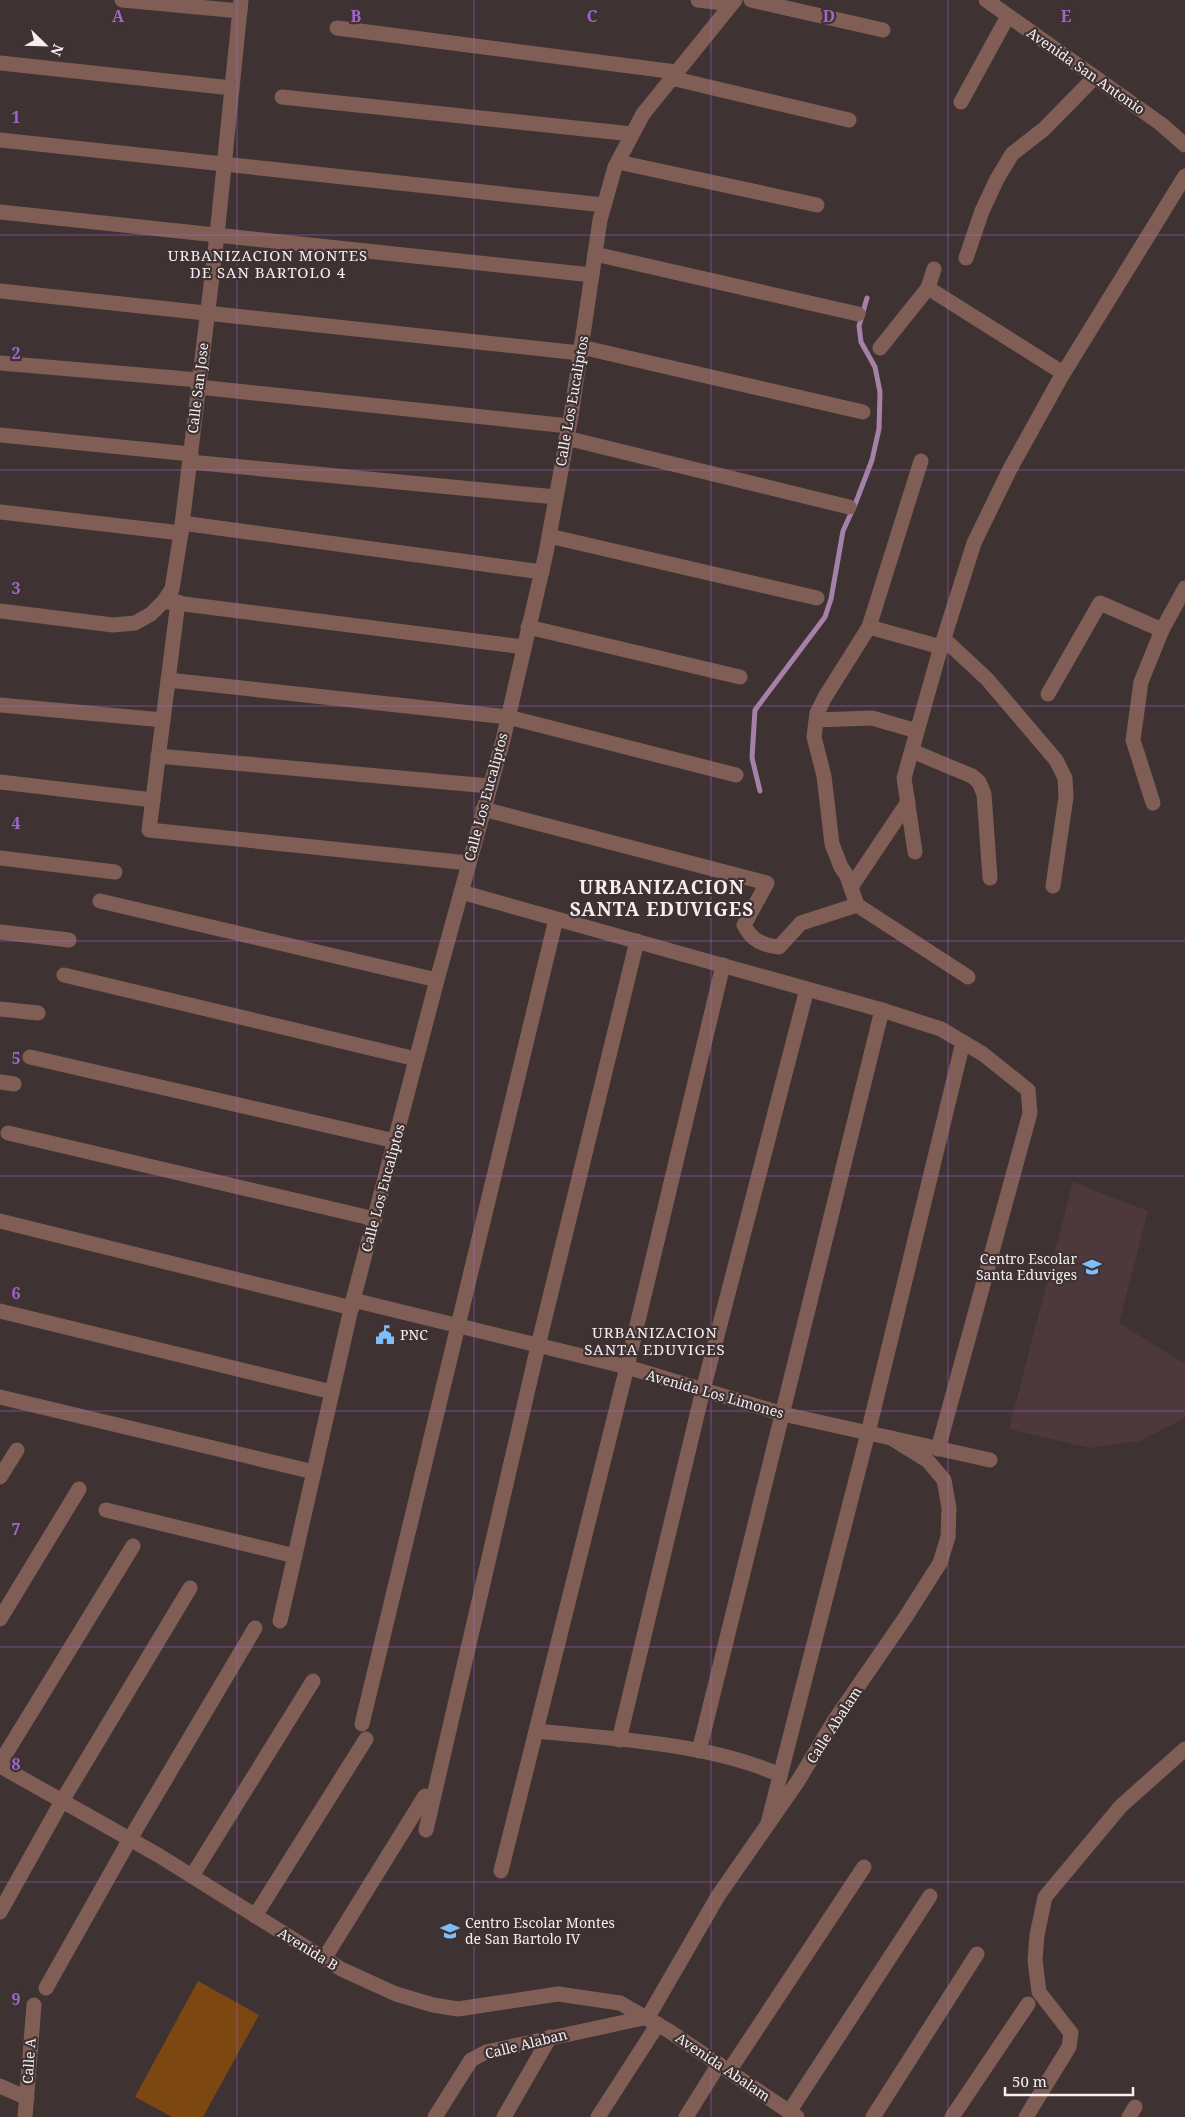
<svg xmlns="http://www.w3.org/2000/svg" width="1185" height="2117" font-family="'Noto Serif',serif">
<rect width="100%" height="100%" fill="#3e3233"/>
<polygon fill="#4d393c" points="1073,1182 1148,1211 1119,1323 1185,1364 1185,1418 1140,1441 1090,1448 1009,1429"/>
<polygon fill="#7d4712" points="198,1981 259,2015 203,2117 172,2117 135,2097"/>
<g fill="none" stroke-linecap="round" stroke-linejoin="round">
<polyline stroke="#a581a8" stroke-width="5" points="760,791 752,758 755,710 825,617 831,599 843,531 856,502 872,460 879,429 880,392 875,367 861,342 859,326 867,298"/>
<g stroke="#805e56" stroke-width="15">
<polyline points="122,0 240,11"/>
<polyline points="698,0 731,4"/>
<polyline points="751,0 883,30"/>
<polyline points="986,0 1161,124 1185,145"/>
<polyline points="337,28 676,72"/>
<polyline points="0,63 232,88"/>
<polyline points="671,78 849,120"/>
<polyline points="282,97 632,134"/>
<polyline points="961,102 1008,16"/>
<polyline points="0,140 604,205"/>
<polyline points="618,162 817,205"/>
<polyline points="0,212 592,275"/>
<polyline points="595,254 858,314"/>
<polyline points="966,258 982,211 997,179 1012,154 1044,129 1095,77"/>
<polyline points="928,288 1063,373"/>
<polyline points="0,291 580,353"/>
<polyline points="581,347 863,412"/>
<polyline points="880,348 928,288 934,269"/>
<polyline points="0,363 199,380"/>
<polyline points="198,387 569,426"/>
<polyline points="0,435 191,454"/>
<polyline points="566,438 849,507"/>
<polyline points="921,461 869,627 825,697 817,713 814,737 824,776 832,844 841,867 847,876 857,905 968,977"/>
<polyline points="190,462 556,497"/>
<polyline points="0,512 181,533"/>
<polyline points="182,523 542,572"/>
<polyline points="549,536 817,598"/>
<polyline points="168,602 524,647"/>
<polyline points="178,602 149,830 468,863"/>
<polyline points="0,611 113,625 135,623 151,614 164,601 172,589 181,533 217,235 241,0"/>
<polyline points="528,627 740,677"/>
<polyline points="869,627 941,647"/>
<polyline points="944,639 987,679 1056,760 1065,778 1066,797 1053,886"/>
<polyline points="168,680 508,717 736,775"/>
<polyline points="1048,694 1100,603 1162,630"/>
<polyline points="0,705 163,720"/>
<polyline points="816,720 872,718 917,731"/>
<polyline points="912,751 972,776 979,782 984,794 990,878"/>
<polyline points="158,756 489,786"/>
<polyline points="0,782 153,800"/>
<polyline points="1153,803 1133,740 1141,682 1162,630 1185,588"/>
<path d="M483 809 767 883 744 925C752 941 763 945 779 947L801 923 857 905"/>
<polyline points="915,852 904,778 938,657 974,543 1010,469 1061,377 1185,176"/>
<polyline points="0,858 115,872"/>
<polyline points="851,887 908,802"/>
<polyline points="461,892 882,1010 941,1029 983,1054 1028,1090 1030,1113 938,1449"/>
<polyline points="100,901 437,980"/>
<polyline points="0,932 69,940"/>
<polyline points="64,975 416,1059"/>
<polyline points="0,1009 38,1013"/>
<polyline points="30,1057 395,1141"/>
<polyline points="0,1082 14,1084"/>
<polyline points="8,1133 375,1219"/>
<polyline points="0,1221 352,1308"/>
<polyline points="353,1300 627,1367 783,1414 990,1460"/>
<polyline points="0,1311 332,1392"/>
<polyline points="0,1397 314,1472"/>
<polyline points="0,1477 17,1450"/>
<polyline points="106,1510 295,1556"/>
<polyline points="0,1619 79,1489"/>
<polyline points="280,1621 353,1300 437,980 503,740 546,553 571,416 600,220 615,167 643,114 735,0"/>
<polyline points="362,1724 556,919"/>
<path d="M536 1731C613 1739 709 1743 780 1775"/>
<polyline points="619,1740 703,1390 807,989"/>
<polyline points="699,1751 882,1010"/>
<polyline points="0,1763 133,1546"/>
<polyline points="0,1766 158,1855 341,1969 396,1994 433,2005 458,2009 558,1994 620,2003 669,2031 797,2117"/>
<polyline points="768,1823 868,1433 963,1042"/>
<polyline points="426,1830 538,1346 637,941"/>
<polyline points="501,1871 627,1367 723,965"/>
<polyline points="192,1876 313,1681"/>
<polyline points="0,1912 62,1801 190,1588"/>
<polyline points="255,1916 366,1739"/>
<polyline points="324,1959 425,1796"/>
<polyline points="46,1988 130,1839 255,1628"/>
<polyline points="648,2017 718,1896 798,1781 834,1721 905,1618 940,1563 948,1537 949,1508 944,1480 928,1461 891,1438"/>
<polyline points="729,2071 864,1867"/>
<polyline points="0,2086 27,2098"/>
<polyline points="789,2112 930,1896"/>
<polyline points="25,2117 34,2005"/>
<polyline points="435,2117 471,2060 486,2052 648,2017"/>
<polyline points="504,2117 550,2037"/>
<polyline points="598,2117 658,2024"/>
<polyline points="686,2117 719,2064"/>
<polyline points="873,2117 977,1954"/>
<polyline points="952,2117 1028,2004"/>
<polyline points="1026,2117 1069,2047 1071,2033 1039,1992 1035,1960 1037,1935 1045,1897 1121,1806 1185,1749"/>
<polyline points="1129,2117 1135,2107"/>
</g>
</g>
<path fill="none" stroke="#a066cd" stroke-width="1" stroke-opacity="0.55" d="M237 0V2117M474 0V2117M711 0V2117M948 0V2117M0 235H1185M0 470H1185M0 706H1185M0 941H1185M0 1176H1185M0 1411H1185M0 1647H1185M0 1882H1185"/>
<defs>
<g id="school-bare" transform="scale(1.5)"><path d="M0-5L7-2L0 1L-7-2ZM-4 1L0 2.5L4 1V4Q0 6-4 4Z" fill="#7fbdfa" stroke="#3e3233" stroke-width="2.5" paint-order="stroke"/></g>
<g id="civic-bare" transform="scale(1.5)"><path d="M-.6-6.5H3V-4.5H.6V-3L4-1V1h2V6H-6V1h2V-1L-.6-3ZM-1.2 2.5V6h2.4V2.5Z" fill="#7fbdfa" stroke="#3e3233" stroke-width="2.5" paint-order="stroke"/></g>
</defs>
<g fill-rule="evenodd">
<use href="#school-bare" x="1092" y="1267"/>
<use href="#civic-bare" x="385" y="1335"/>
<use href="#school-bare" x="450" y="1931"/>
</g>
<g text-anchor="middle" stroke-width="4.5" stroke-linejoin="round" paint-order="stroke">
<g font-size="14" fill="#f6eeef" stroke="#3e3233">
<text transform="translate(1086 71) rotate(35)" y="5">Avenida San Antonio</text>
<text transform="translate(198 388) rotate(-83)" y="5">Calle San Jose</text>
<text transform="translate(572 401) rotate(-80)" y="5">Calle Los Eucaliptos</text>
<text transform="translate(486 797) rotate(-75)" y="5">Calle Los Eucaliptos</text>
<text transform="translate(383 1188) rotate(-75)" y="5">Calle Los Eucaliptos</text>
<text transform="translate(715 1394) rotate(16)" y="5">Avenida Los Limones</text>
<text transform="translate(834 1725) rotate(-57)" y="5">Calle Abalam</text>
<text transform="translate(308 1949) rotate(32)" y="5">Avenida B</text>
<text transform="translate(526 2044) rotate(-14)" y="5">Calle Alaban</text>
<text transform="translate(29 2061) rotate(-86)" y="5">Calle A</text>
<text transform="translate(723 2067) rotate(34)" y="5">Avenida Abalam</text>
</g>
<g font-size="14" fill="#f6eeef" stroke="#3e3233" text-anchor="start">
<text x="1077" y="1264" text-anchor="end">Centro Escolar<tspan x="1077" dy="16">Santa Eduviges</tspan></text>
<text x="400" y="1340">PNC</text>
<text x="465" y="1928">Centro Escolar Montes<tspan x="465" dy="16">de San Bartolo IV</tspan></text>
</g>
<g font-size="15" letter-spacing="1" fill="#f6eeef" stroke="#3e3233">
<text x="268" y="261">URBANIZACION MONTES<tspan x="268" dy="17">DE SAN BARTOLO 4</tspan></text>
<text x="655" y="1338">URBANIZACION<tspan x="655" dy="17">SANTA EDUVIGES</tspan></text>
</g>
<g font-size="19" font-weight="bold" letter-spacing="1" fill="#f6eeef" stroke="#3e3233">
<text x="662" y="894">URBANIZACION<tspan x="662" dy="22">SANTA EDUVIGES</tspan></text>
</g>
</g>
<g font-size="16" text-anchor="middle" font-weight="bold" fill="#a066cd" stroke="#3e3233" stroke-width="4.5" stroke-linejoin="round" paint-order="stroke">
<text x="118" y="22">A</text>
<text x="356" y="22">B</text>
<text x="592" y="22">C</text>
<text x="829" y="22">D</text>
<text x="1066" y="22">E</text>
<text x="16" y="123">1</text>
<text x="16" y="359">2</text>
<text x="16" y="594">3</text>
<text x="16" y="829">4</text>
<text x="16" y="1064">5</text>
<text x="16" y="1299">6</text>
<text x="16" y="1535">7</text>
<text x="16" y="1770">8</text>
<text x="16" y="2005">9</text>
</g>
<g transform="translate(45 45) rotate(113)" stroke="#3e3233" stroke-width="4" paint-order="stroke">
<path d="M0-4L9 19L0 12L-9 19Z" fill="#f6eeef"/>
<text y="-8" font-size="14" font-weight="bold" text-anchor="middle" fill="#f6eeef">N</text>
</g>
<path d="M1005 2087v8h128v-8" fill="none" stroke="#f6eeef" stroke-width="2.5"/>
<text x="1012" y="2087" font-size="15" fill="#f6eeef" stroke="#3e3233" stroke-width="4" paint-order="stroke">50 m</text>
</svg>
